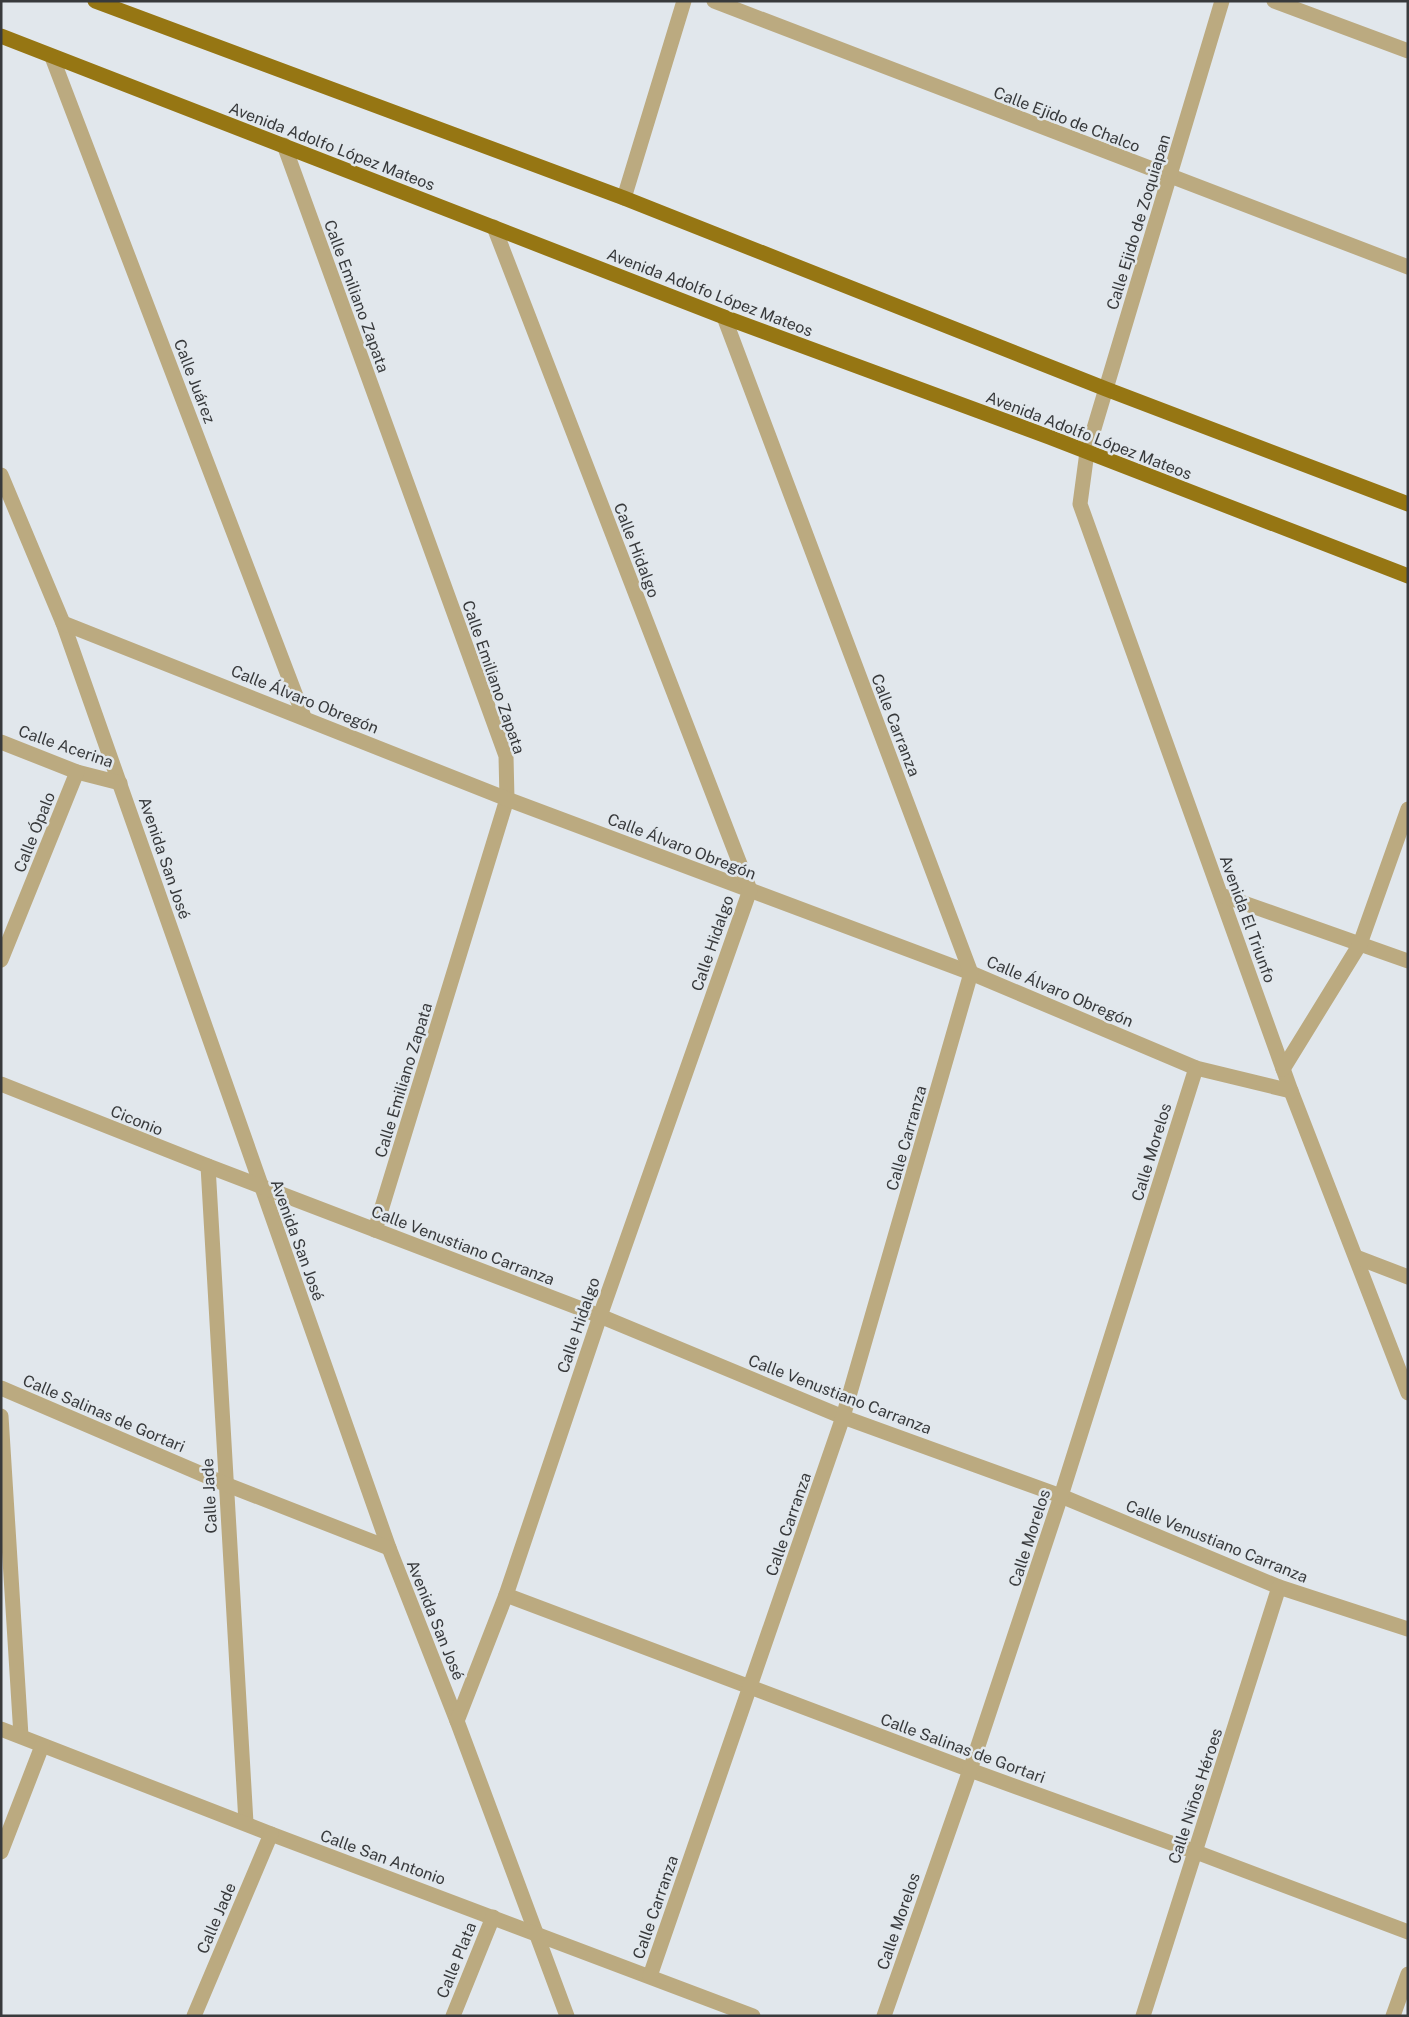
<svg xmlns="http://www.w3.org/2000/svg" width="1409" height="2017" font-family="'Public Sans',sans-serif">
<rect width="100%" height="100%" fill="#e1e7ec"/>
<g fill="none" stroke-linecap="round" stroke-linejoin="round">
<g stroke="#bbaa80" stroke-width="15">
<polyline points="714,1 1408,267"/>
<polyline points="1222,1 1087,452 1080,504 1291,1091 1408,1393"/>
<polyline points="1274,1 1408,51"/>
<polyline points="52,57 304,717"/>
<polyline points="284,145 506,756 507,799 375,1230"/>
<polyline points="624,198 684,1"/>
<polyline points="1,475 63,623 389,1548 457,1721 567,2016"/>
<polyline points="63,623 507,799 971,973 1196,1068 1291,1091"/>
<polyline points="1,742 77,772 120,783"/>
<polyline points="1221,895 1408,961"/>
<polyline points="1,960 77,772"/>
<polyline points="1283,1069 1360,944 1408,809"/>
<polyline points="1,1084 208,1166 600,1316 843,1417 1061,1496 1279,1587 1408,1629"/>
<polyline points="208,1166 246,1823"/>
<polyline points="1356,1257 1408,1277"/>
<polyline points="1,1388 225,1484 389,1548"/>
<polyline points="1,1416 21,1736"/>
<polyline points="506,1595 970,1770 1196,1852 1408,1932"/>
<polyline points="457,1721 506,1595 600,1316 750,890 494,227"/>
<polyline points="1,1729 271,1834 753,2016"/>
<polyline points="1,1852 42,1746"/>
<polyline points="650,1976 843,1417 971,973 724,317"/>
<polyline points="194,2016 271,1834"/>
<polyline points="453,2016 493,1917"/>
<polyline points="884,2016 970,1770 1061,1496 1196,1068"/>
<polyline points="1143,2016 1279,1587"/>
<polyline points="1393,2016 1408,1974"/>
</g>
<g stroke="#967613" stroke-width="15">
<polyline points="95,1 624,198 1106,389 1408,504"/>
<polyline points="1,36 724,317 1049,437 1408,576"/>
</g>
</g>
<g text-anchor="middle" stroke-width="5" stroke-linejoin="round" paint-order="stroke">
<g font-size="16" fill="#383a3c" stroke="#e1e7ec">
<text transform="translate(1067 119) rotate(21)" y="6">Calle Ejido de Chalco</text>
<text transform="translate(332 146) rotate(21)" y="6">Avenida Adolfo López Mateos</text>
<text transform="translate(1138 222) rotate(-73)" y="6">Calle Ejido de Zoquiapan</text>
<text transform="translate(710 292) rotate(21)" y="6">Avenida Adolfo López Mateos</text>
<text transform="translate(357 296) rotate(70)" y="6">Calle Emiliano Zapata</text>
<text transform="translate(195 381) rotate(69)" y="6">Calle Juárez</text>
<text transform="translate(1089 435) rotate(21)" y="6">Avenida Adolfo López Mateos</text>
<text transform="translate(637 550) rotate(69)" y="6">Calle Hidalgo</text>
<text transform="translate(494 677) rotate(71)" y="6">Calle Emiliano Zapata</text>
<text transform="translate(305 699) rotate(22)" y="6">Calle Álvaro Obregón</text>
<text transform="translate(896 725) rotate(69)" y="6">Calle Carranza</text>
<text transform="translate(66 746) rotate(19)" y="6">Calle Acerina</text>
<text transform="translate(34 832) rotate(-68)" y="6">Calle Ópalo</text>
<text transform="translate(682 846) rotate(21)" y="6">Calle Álvaro Obregón</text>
<text transform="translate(165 858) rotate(71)" y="6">Avenida San José</text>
<text transform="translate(1248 919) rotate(70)" y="6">Avenida El Triunfo</text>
<text transform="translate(712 943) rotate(-71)" y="6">Calle Hidalgo</text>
<text transform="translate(1060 991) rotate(23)" y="6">Calle Álvaro Obregón</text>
<text transform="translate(403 1080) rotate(-73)" y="6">Calle Emiliano Zapata</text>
<text transform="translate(137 1120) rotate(22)" y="6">Ciconio</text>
<text transform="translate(906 1138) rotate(-74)" y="6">Calle Carranza</text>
<text transform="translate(1151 1152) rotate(-73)" y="6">Calle Morelos</text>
<text transform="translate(298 1240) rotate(70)" y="6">Avenida San José</text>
<text transform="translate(463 1245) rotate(21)" y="6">Calle Venustiano Carranza</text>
<text transform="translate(578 1325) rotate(-71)" y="6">Calle Hidalgo</text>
<text transform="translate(840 1394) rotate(21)" y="6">Calle Venustiano Carranza</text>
<text transform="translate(104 1413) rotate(23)" y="6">Calle Salinas de Gortari</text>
<text transform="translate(209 1496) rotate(-93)" y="6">Calle Jade</text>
<text transform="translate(788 1524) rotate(-71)" y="6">Calle Carranza</text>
<text transform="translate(1029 1538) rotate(-72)" y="6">Calle Morelos</text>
<text transform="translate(1217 1541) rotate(22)" y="6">Calle Venustiano Carranza</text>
<text transform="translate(436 1620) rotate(68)" y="6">Avenida San José</text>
<text transform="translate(963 1748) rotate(20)" y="6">Calle Salinas de Gortari</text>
<text transform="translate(1195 1796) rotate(-72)" y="6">Calle Niños Héroes</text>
<text transform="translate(383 1857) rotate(20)" y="6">Calle San Antonio</text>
<text transform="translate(655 1907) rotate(-71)" y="6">Calle Carranza</text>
<text transform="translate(216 1918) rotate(-67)" y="6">Calle Jade</text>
<text transform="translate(898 1921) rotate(-71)" y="6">Calle Morelos</text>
<text transform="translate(456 1960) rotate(-68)" y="6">Calle Plata</text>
</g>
</g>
<rect width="1409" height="2017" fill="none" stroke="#383a3c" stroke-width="5"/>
</svg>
